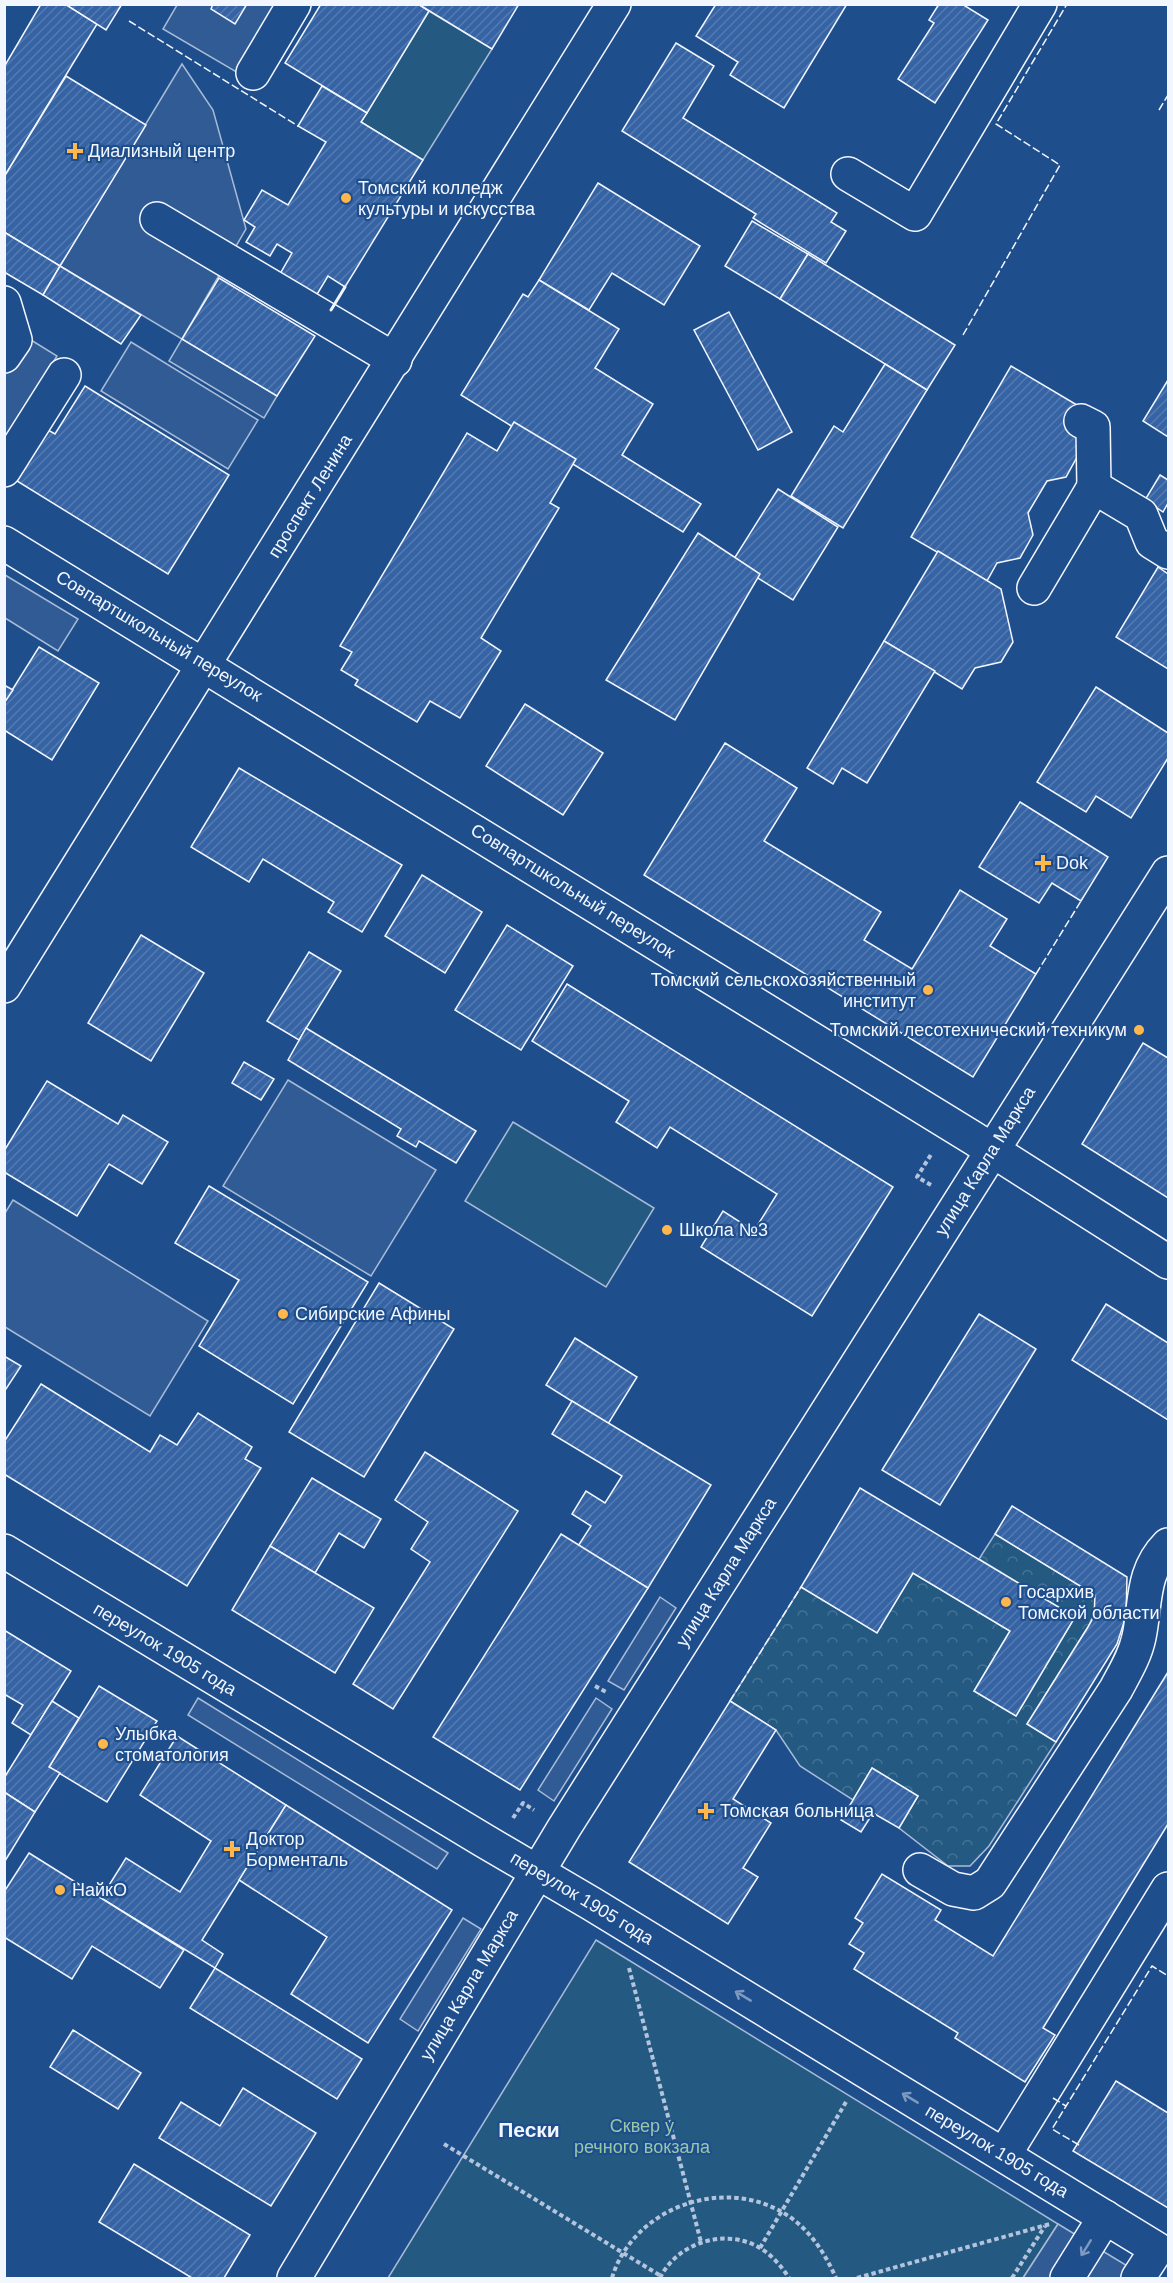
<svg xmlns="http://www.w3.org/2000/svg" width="1173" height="2283" font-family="Arial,sans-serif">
<defs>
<pattern id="forest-crowns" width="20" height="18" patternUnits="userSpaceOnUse" patternTransform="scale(1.5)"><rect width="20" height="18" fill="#245a82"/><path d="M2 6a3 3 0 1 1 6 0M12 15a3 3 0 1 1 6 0" fill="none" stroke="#447295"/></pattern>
<pattern id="building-hatch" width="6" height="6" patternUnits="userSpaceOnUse" patternTransform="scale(1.5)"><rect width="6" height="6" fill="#3563a3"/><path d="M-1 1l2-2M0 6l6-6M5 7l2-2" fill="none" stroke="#537ab1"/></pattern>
</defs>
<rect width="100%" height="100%" fill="#1f4e8c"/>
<g fill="#245a82" stroke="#a8bbd7" stroke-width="1.5">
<polygon points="429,11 492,49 423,160 361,122"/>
<polygon points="513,1122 654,1208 606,1287 465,1201"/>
<polygon points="596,1940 1058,2224 1023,2278 388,2278"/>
</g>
<path fill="url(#forest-crowns)" stroke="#a8bbd7" stroke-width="1.5" d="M995 1534 1095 1595C1096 1607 1094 1616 1088 1627L1027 1724 1056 1742 989 1846 970 1866H948L899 1828 918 1796 872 1768 853 1800 800 1766 776 1730 730 1701 801 1587 877 1632 913 1573 1010 1631 974 1691 1016 1716 1075 1617 979 1559Z"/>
<g fill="#305b95" stroke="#a8bbd7" stroke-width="1.5">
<polygon points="177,5 311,5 262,87 163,29"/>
<polygon points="182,64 213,110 246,229 182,339 277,396 264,418 169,361 182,339 60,266"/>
<polygon points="18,332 57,356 5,441 5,356"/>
<polygon points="131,342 258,420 228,469 101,391"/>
<polygon points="5,575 78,619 58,651 5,618"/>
<polygon points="288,1080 436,1170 371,1276 223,1186"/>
<polygon points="13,1200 208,1321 150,1416 5,1327 5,1213"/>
<polygon points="660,1597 676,1608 624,1690 608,1681"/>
<polygon points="198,1698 448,1853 437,1869 188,1715"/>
<polygon points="596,1698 612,1709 554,1801 538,1790"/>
<polygon points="463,1918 481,1929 418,2031 400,2019"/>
<polygon points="1058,2224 1134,2270 1128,2278 1023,2278"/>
</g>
<g fill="url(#building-hatch)" stroke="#f2f6ff" stroke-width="1.5">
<polygon points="41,4 65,4 97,24 4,177 4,67"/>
<polygon points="65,4 122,4 106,30"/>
<polygon points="213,4 247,4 235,24 211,9"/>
<polygon points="321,4 418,4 429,11 367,113 285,63"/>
<polygon points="418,4 519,4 492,49"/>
<polygon points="716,4 847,4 784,108 730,75 738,62 696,36"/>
<polygon points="939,4 962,4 988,20 935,103 898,79 934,23 929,20"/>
<polygon points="676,43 714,66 683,118 837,213 831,222 846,231 826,263 753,218 756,214 622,131"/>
<polygon points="66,76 146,125 60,266 4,232 4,177"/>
<polygon points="322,86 367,113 361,122 423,160 345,287 328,276 316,296 280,274 292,253 277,244 270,256 246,242 255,227 244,220 262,190 288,205 326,142 298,126"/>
<polygon points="598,183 700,246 664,305 612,273 589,310 539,280"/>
<polygon points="752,221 808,254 780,299 725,266"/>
<polygon points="4,232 60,266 43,295 4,272"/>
<polygon points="808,254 955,345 927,390 780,299"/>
<polygon points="60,266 141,315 121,344 43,295"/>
<polygon points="219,278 315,336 277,396 182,339"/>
<polygon points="539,280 619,329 595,368 653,404 622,455 701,504 683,532 461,395 523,294 528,297"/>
<polygon points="729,312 792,432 758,450 694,330"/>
<polygon points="885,364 927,390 843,528 791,496 834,426 843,432"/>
<polygon points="1011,366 1087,411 1082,448 1066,477 1047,481 1028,513 1033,535 1020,558 997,563 987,581 911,537"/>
<polygon points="1168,380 1168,437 1143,421"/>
<polygon points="85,386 229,475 168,574 17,481 48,430 55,434"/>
<polygon points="514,422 576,459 550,503 559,508 481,638 501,651 460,718 430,701 417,722 355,685 358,680 341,670 352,652 340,646 467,433 497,451"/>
<polygon points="1160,475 1168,480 1168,503 1163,512 1145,500"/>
<polygon points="778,489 838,527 793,600 732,562"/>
<polygon points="698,533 760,574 675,720 606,680"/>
<polygon points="938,551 1001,589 1013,642 1001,662 975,668 962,689 884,641"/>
<polygon points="1158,567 1168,574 1168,669 1116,637"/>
<polygon points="884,641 935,671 867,783 842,768 833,784 807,768"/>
<polygon points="39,647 99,683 52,760 4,730 4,703"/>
<polygon points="4,685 13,690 4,703"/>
<polygon points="1096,687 1168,733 1168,758 1131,818 1096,796 1086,812 1037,782"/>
<polygon points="525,704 603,753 563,815 486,766"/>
<polygon points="725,743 797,788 764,841 881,912 864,940 912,969 960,890 1007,919 990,946 1036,974 973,1077 644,875"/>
<polygon points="239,768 402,865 362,932 328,912 334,902 263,859 249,882 191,847"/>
<polygon points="1020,802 1108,857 1081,901 1052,883 1039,903 979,867"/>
<polygon points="422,875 482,912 445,973 385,936"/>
<polygon points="507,925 573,966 521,1050 455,1010"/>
<polygon points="141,935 204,973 151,1061 88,1023"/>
<polygon points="309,952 341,971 299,1040 267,1021"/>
<polygon points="567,984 893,1187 812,1316 701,1247 723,1211 754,1231 777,1194 670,1127 657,1148 616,1122 629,1101 532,1041"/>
<polygon points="306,1028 476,1131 456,1163 419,1141 416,1147 397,1136 401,1129 288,1060"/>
<polygon points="1143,1043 1168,1058 1168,1198 1082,1144"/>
<polygon points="244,1062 274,1079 261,1100 232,1083"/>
<polygon points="47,1081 118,1124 123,1115 168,1142 142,1184 109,1164 77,1216 4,1172 4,1151"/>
<polygon points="209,1186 368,1282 293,1404 199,1346 239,1280 175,1243"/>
<polygon points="379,1283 454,1329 364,1477 289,1432"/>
<polygon points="1106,1304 1168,1343 1168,1420 1072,1360"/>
<polygon points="979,1314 1036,1349 940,1505 882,1470"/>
<polygon points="575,1338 637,1377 608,1424 546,1385"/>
<polygon points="4,1356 21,1366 4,1392"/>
<polygon points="41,1384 150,1452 160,1435 177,1445 198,1413 252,1447 245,1459 261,1468 187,1586 4,1474 4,1442"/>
<polygon points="572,1401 711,1485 648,1588 578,1546 591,1526 572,1514 586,1491 605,1503 622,1476 552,1434"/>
<polygon points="425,1452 518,1511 393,1709 353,1684 430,1562 411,1549 428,1522 395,1500"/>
<polygon points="312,1478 381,1519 364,1548 339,1533 315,1573 270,1546"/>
<polygon points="860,1488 1075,1617 1016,1716 974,1691 1010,1631 913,1573 877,1633 801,1587"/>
<polygon points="1012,1506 1127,1577 1126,1616 1117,1644 1056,1742 1027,1724 1088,1627 1094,1616 1095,1595 995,1534"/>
<polygon points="561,1534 648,1588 520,1790 433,1737"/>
<polygon points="270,1546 374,1608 335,1673 232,1610"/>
<polygon points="4,1630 71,1671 31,1735 12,1723 23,1705 4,1694"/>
<polygon points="1168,1672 1168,1824 1043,2028 1055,2035 1025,2082 955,2038 958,2033 854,1969 864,1953 849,1944 863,1923 855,1918 882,1874 941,1910 935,1920 993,1956"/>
<polygon points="99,1686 157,1721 107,1802 49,1767"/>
<polygon points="52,1701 79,1718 49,1767 60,1773 35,1812 4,1792 4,1778"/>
<polygon points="730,1701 776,1730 733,1799 771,1823 743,1868 758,1877 728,1924 629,1862"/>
<polygon points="177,1736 286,1805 202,1940 223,1954 215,1968 101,1898 126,1858 180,1892 211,1841 140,1795"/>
<polygon points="872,1768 918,1796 899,1828 873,1813 861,1832 841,1820"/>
<polygon points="4,1792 35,1812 5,1861 4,1860"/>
<polygon points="286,1805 452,1910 368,2043 291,1994 327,1937 239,1880"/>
<polygon points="29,1853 184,1950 160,1988 92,1946 72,1979 4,1937 4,1892"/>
<polygon points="215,1968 362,2059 337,2099 190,2008"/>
<polygon points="73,2030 141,2073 118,2109 50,2067"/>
<polygon points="1116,2081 1168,2113 1168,2208 1073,2151"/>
<polygon points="243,2088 316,2133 271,2206 159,2138 181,2102 220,2126"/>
<polygon points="134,2164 250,2235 224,2278 192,2278 99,2222"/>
</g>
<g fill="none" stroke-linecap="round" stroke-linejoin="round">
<g stroke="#f2f6ff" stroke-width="36">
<g id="minor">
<polyline points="253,73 294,4"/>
<polyline points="848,174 915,214 1040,4"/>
<polyline points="157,219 395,360"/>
<polyline points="4,303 15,340 4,356"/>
<polyline points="1081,421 1093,427 1094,487 1141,515 1152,542 1168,552"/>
<polyline points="4,470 64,375"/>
<polyline points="4,543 973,1138 1168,1262"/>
<polyline points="1034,588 1094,487"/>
<polyline points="4,1551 483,1840 592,1904 1157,2249 1138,2278"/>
<path d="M920 1870 953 1889 974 1893 990 1883 1116 1689C1125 1672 1135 1656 1139 1637 1146 1604 1141 1572 1168 1545"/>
<polyline points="1004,2155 1168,1889"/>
<polyline points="294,2278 564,1828 1168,873"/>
<polyline points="1067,2278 1105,2217"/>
</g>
</g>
<g stroke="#f2f6ff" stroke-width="36">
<polyline id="major" points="4,986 614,4"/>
</g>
<g stroke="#b3c4dc" stroke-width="4" stroke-dasharray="4.5 3" stroke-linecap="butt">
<polyline points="931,1185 917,1177 932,1153"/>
<polyline points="595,1686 608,1693"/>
<polyline points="513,1818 523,1803 534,1810"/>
<polyline points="629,1968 701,2242"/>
<polyline points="444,2144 661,2276"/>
<polyline points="760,2248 846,2102"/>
<path d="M612 2278C632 2210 719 2176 782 2212 808 2227 824 2251 836 2278"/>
<path d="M660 2278C677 2243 725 2227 760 2248 772 2255 782 2267 789 2278"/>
<polyline points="857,2278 1050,2224"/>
<polyline points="1012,2278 1045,2226"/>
</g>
<use href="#minor" stroke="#1f4e8c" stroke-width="33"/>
<use href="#major" stroke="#1f4e8c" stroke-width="33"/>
<g stroke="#f2f6ff" stroke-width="1.5" stroke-dasharray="8 3" stroke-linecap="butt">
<polyline points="129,21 298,126"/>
<polyline points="1159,110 1168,95"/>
<polyline points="963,335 1060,165 996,124 1067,4"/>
<polyline points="1036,974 1081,901"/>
<polyline points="730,1701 801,1587"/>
<polyline points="1053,2098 1066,2106"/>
<polyline points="1079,2145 1052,2129 1152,1966 1168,1976"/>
<polyline points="1167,2278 1168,2277"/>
</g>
<polyline stroke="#f2f6ff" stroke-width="3" points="331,310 345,287"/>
</g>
<defs><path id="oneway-shaft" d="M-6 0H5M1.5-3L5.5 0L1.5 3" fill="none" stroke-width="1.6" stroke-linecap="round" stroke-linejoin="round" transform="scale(1.5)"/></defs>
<g stroke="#7e9ac0">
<use href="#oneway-shaft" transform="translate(743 1996) rotate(-149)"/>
<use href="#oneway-shaft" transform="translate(910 2098) rotate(-149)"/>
<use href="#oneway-shaft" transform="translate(1086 2248) rotate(122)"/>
</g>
<g fill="#ffb74d" stroke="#1f4e8c" stroke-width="2">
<path d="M72 142h6v6h6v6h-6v6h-6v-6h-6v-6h6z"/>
<circle cx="346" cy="198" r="6"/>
<path d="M1040 854h6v6h6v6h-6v6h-6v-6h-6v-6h6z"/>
<circle cx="928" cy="990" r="6"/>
<circle cx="1139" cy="1030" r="6"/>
<circle cx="667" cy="1230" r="6"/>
<circle cx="283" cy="1314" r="6"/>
<circle cx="1006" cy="1602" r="6"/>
<circle cx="103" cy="1744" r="6"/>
<path d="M703 1802h6v6h6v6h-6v6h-6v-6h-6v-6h6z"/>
<path d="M229 1840h6v6h6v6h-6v6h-6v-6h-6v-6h6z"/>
<circle cx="60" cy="1890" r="6"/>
</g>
<g text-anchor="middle" stroke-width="4.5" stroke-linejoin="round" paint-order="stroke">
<g font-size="18" fill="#f2f6ff" stroke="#1f4e8c" text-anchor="start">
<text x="88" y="157">Диализный центр</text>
<text x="358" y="194">Томский колледж<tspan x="358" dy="21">культуры и искусства</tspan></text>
<text x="1056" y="869">Dok</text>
<text x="916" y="986" text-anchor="end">Томский сельскохозяйственный<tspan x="916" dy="21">институт</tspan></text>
<text x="1127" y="1036" text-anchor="end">Томский лесотехнический техникум</text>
<text x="679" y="1236">Школа №3</text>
<text x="295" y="1320">Сибирские Афины</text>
<text x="1018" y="1598">Госархив<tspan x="1018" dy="21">Томской области</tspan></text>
<text x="115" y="1740">Улыбка<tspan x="115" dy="21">стоматология</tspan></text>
<text x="720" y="1817">Томская больница</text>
<text x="246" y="1845">Доктор<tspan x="246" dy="21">Борменталь</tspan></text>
<text x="72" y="1896">НайкО</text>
</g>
<g font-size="18" fill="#f2f6ff" stroke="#1f4e8c">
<text transform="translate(310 496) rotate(-58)" y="6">проспект Ленина</text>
<text transform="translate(159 636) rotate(31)" y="6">Совпартшкольный переулок</text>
<text transform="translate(573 891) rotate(32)" y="6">Совпартшкольный переулок</text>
<text transform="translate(985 1161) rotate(-58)" y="6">улица Карла Маркса</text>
<text transform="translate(726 1572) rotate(-58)" y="6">улица Карла Маркса</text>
<text transform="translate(165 1649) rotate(31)" y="6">переулок 1905 года</text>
<text transform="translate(582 1898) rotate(31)" y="6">переулок 1905 года</text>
<text transform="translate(469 1985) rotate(-59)" y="6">улица Карла Маркса</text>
<text transform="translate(997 2151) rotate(31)" y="6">переулок 1905 года</text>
</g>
<g font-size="18" fill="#97c8a6" stroke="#1f4e8c">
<text x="642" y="2132">Сквер у<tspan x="642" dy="21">речного вокзала</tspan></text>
</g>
<g font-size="21" font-weight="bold" fill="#f2f6ff" stroke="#1f4e8c">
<text x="529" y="2137">Пески</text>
</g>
</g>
<rect width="1173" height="2283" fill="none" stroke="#f2f6ff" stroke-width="12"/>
</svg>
